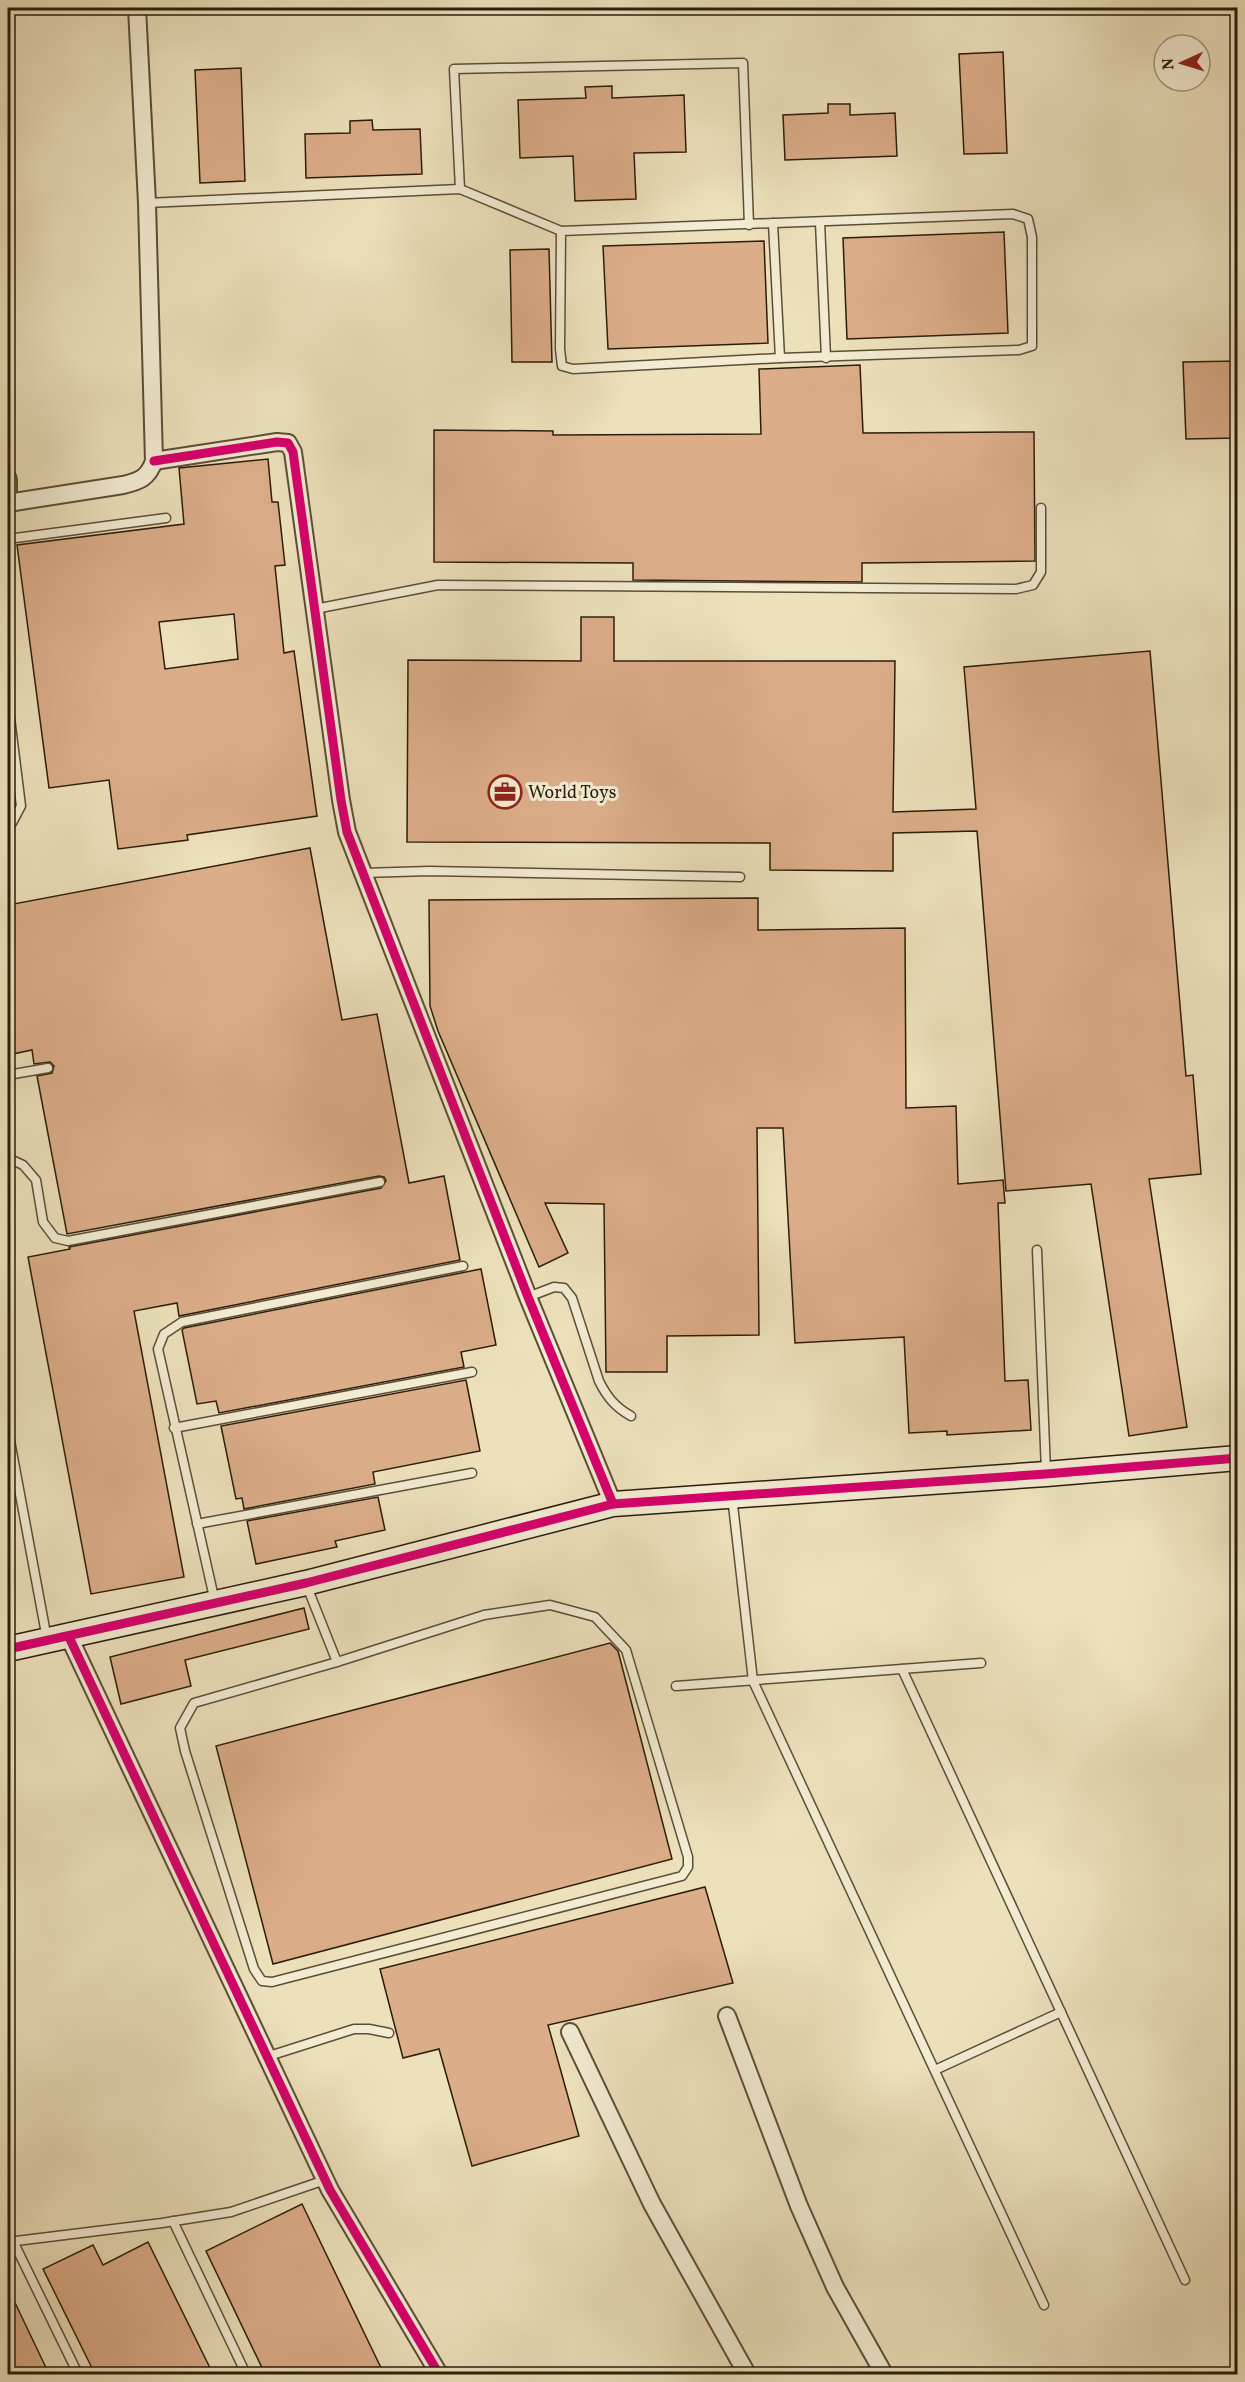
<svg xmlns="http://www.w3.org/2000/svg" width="1245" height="2382" font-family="Vollkorn,serif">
<rect width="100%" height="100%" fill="#ede1bc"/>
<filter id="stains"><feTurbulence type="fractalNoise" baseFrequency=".00333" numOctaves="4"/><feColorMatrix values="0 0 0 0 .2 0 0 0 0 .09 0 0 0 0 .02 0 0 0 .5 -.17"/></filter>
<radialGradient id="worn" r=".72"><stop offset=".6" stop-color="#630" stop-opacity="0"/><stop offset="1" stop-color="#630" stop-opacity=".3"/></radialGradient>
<g fill="#dcad89" stroke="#2a1d0b" stroke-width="1.5" fill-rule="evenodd">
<polygon points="1003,52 1007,153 964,154 959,54"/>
<polygon points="241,68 245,181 200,183 195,70"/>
<polygon points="612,86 612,98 684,95 686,152 634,153 636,199 575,201 573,156 520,158 518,100 586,98 585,87"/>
<polygon points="828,104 850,104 850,115 895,113 897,156 785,160 783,115 828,113"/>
<polygon points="372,120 373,130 420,129 422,174 306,178 305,134 350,133 350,121"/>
<polygon points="1004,232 1008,333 847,339 843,238"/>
<polygon points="764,241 768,343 608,349 603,246"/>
<polygon points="549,249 552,362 512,362 510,250"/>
<polygon points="1238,361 1238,438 1186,439 1183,362"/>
<polygon points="860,365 863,433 1034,432 1035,561 862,563 862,582 633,580 633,563 434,562 434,430 553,431 553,435 761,434 759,369"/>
<path d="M268 459 272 502H278L285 565 275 566 284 653 294 651 317 816 187 835 188 840 118 849 109 780 49 788 17 545 184 524 179 468ZM234 614 238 659 165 669 159 622Z"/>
<polygon points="581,617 614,617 614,661 895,661 893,812 976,809 964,667 1150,651 1186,1076 1193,1075 1201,1174 1149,1179 1187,1427 1129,1436 1091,1184 1006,1191 977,831 893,833 893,871 770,870 770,843 407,842 408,660 581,661"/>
<polygon points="310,848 342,1020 377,1014 409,1183 444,1176 460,1260 179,1316 177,1303 134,1311 184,1577 91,1594 28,1257 70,1249 69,1247 381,1188 386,1181 384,1177 379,1176 67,1234 37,1076 52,1073 54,1066 50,1062 34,1064 32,1050 8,1055 8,905"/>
<polygon points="758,898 758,930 905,928 906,1108 956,1106 958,1184 1003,1180 1005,1203 998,1203 1005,1381 1028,1380 1031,1430 947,1435 947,1431 909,1433 904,1337 795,1343 783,1128 757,1128 759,1335 667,1336 667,1372 606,1372 604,1204 545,1203 568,1253 539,1267 438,1031 430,1006 429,900"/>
<polygon points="481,1269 496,1345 461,1352 464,1367 219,1413 216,1401 197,1404 182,1330 184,1328"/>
<polygon points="466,1380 480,1451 373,1472 375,1484 244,1509 242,1498 236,1499 221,1426"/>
<polygon points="378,1497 385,1530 335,1541 337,1547 256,1564 247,1521"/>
<polygon points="304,1608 309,1629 185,1660 191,1686 121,1704 110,1657"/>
<polygon points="610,1643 618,1651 672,1859 273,1964 216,1746"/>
<polygon points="705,1887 733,1983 548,2025 579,2136 472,2166 439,2049 403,2058 380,1969"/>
<polygon points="302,2204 384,2374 265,2374 206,2251"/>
<polygon points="148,2242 213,2374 95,2374 43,2269 93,2245 103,2265"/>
<polygon points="8,2288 49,2374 8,2374"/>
</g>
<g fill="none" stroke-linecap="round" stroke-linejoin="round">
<g stroke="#5b4e37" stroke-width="11">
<g id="lane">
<polyline points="460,189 454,69 743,63 749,225"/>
<polyline points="147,203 460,189 561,231"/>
<polygon points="1013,214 1028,219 1032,237 1032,346 1019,350 780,358 573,369 562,366 560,349 561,231"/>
<polyline points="820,222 826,358"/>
<polyline points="773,223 780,358"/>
<polyline points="8,539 166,518"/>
<polyline points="315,609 438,585 1016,589 1033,585 1041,572 1041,508"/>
<polyline points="8,702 21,806 12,823 8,826"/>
<polyline points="363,873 429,871 740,877"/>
<polyline points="8,1075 48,1068"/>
<polyline points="8,1158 23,1165 36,1180 43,1222 55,1238 68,1241 380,1182"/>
<polyline points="1037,1250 1046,1471"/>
<path d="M528 1297 554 1287 564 1288 572 1298 599 1381C607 1397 615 1407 631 1416"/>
<polyline points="174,1428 472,1372"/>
<polyline points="8,1430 47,1639"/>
<polyline points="732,1496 753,1681 1044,2305"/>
<polyline points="197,1524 472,1473"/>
<polyline points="306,1584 337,1662"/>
<polyline points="215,1602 158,1349 164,1334 182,1322 463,1266"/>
<polygon points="550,1605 595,1617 626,1650 688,1857 688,1867 682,1876 272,1982 262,1981 254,1969 185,1751 180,1728 194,1703 337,1662 484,1615"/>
<polyline points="902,1669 1185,2280"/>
<polyline points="676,1686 981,1663"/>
<polyline points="266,2057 354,2029 369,2029 389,2033"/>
<polyline points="935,2070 1061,2012"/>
<polyline points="173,2221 246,2374"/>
<polyline points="13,2241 78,2374"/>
<polyline points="8,2242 162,2223 231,2212 325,2180"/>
</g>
</g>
<g stroke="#5b4e37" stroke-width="20">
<g id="street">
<polyline points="154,461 277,442 288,443 293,452 341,800 347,832 528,1297 613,1504"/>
<polyline points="8,479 8,503"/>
<path d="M8 503 123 485C140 481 148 478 154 461L147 203 137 8"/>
<polyline points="69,1637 330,2190 439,2374"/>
<polyline points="727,2016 799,2206 835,2287 884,2374"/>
<polyline points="570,2032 652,2204 747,2374"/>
</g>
</g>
<g stroke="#2a1d0b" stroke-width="27">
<polyline id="secondary" points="8,1649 306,1583 613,1504 1046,1474 1238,1458"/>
</g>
<use href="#lane" stroke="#f3ecd3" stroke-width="8"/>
<use href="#street" stroke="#f3ecd3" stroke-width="16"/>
<use href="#secondary" stroke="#f3ecd3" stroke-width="24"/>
<g stroke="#f3ecd3" stroke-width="13">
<g id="cycleway">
<polyline points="154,461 277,442 288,443 293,452 341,800 347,832 528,1297 613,1504"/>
<polyline points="69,1637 330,2190 439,2374"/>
<polyline points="8,1649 306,1583 613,1504 1046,1474 1238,1458"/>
</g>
</g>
<use href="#cycleway" stroke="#d6006c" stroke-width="9"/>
</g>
<defs>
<g id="office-ring" transform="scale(1.725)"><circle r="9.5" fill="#f3ecd3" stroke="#8f2418" stroke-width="1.5"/><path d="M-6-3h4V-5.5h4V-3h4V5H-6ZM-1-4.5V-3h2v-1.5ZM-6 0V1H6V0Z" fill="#8f2418"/></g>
</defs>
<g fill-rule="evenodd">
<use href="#office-ring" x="505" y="792"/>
</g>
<g text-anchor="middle" stroke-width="6" stroke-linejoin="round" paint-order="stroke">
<g font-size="18" fill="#2a1d0b" stroke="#f3ecd3" text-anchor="start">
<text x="528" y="798">World Toys</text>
</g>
</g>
<rect width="1245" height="2382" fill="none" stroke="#ede1bc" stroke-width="30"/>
<rect x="9" y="9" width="1227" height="2364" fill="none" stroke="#2a1d0b" stroke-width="3"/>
<rect x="15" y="15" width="1215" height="2352" fill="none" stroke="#2a1d0b" stroke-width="1.5"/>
<g transform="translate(1182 63) rotate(266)"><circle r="28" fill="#f3ecd3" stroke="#a39983" stroke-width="1.5"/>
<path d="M0-4.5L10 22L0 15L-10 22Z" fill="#8f2418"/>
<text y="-9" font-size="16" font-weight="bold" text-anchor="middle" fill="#2a1d0b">N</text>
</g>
<rect width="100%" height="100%" filter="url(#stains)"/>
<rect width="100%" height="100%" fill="url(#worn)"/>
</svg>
